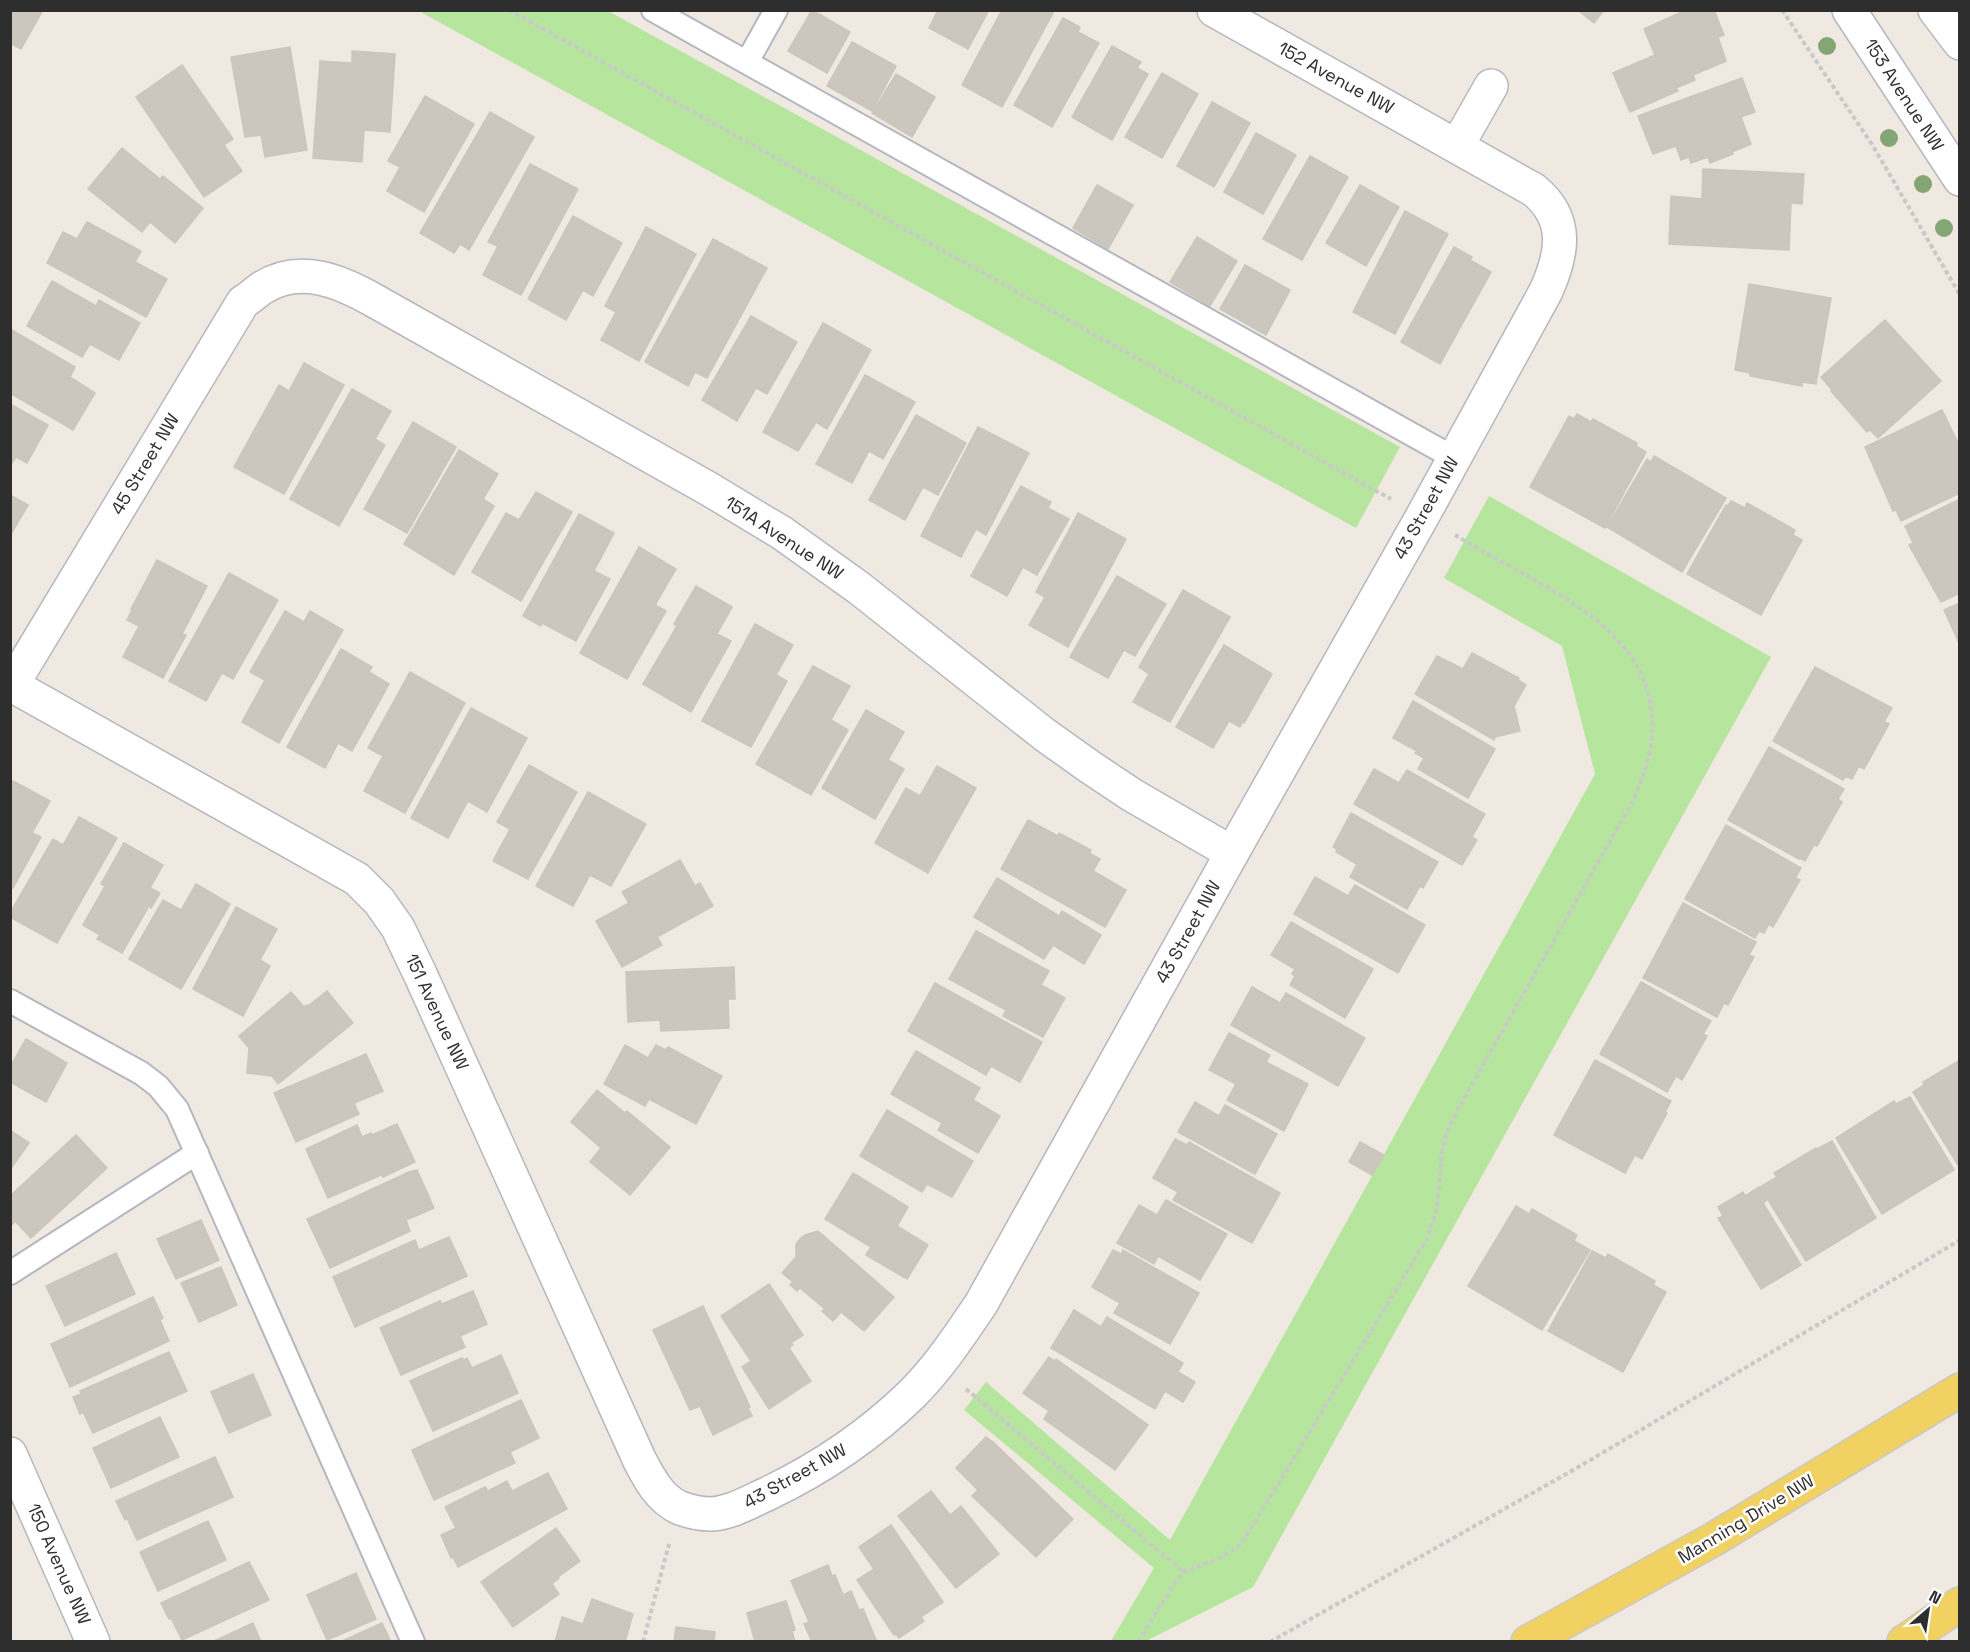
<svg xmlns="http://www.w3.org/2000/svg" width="1970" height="1652" font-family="'Space Grotesk',sans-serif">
<rect width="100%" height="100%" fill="#efe9e1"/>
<g fill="#b6e59e">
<polygon points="419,11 608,11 1400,447 1356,528"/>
<polygon points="1489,496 1771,657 1253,1587 1146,1641 1111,1641 1154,1568 964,1410 986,1382 1170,1540 1595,774 1562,646 1444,578"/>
</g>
<g fill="#cbc7bf" stroke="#cbc5ba" stroke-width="1.5">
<polygon points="10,10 43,10 21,49 10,43"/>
<polygon points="812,10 850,32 827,73 788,51"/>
<polygon points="938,10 989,10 968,49 929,28"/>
<polygon points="1002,10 1048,10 1053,13 1002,107 962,85"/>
<polygon points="1578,10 1604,10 1594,23"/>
<polygon points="1686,10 1714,10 1724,35 1718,37 1726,61 1693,75 1695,80 1676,88 1678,91 1630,112 1613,73 1655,55 1644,29"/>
<polygon points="1063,18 1080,27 1078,32 1099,43 1052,127 1014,105"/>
<polygon points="852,42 896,66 872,111 827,86"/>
<polygon points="1112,46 1141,62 1137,68 1148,74 1112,140 1072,117"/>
<polygon points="290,47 307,150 265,157 261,135 245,137 231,57"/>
<polygon points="352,51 395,54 390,132 364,130 362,162 313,158 320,61 352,63"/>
<polygon points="182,65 233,139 224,145 242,171 204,197 136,97"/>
<polygon points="1162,73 1198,94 1162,158 1125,137"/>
<polygon points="896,74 935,97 912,137 872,113"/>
<polygon points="1742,78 1755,112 1741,117 1751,144 1732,152 1733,154 1710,163 1708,157 1691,163 1689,157 1681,160 1676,146 1653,154 1638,116"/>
<polygon points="425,96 474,124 424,212 387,191 400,167 388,161"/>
<polygon points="1212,102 1250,123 1214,187 1177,166"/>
<polygon points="490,112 534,137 469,250 460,244 454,253 420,233"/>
<polygon points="1256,133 1296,155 1263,214 1224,192"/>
<polygon points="122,148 160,179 163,176 203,208 175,243 150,222 142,232 88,189"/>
<polygon points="1310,156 1348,177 1302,260 1263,239"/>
<polygon points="530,164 578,189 521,295 483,275 498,246 488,242"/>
<polygon points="1703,169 1804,174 1802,204 1791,203 1789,250 1669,244 1671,196 1702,199"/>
<polygon points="1097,185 1133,205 1108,249 1073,228"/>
<polygon points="1360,185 1399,207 1366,266 1326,243"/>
<polygon points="1405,211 1448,234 1395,334 1353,312"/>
<polygon points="573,216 622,243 593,296 583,290 566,320 528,299"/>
<polygon points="87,222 141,251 135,262 167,279 146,317 47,263 63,232 77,239"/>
<polygon points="646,227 696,254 639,361 601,340 616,312 605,306"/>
<polygon points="1197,237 1237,261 1210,306 1170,282"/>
<polygon points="713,239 767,268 707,378 695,372 688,386 645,362"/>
<polygon points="1454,247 1472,257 1470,260 1491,272 1440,364 1401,342"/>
<polygon points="1245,265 1290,290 1266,335 1220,309"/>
<polygon points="52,281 96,306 99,300 140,323 119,360 90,344 82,357 27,326"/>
<polygon points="1749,284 1831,298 1816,384 1802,382 1802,386 1750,376 1750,373 1735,370"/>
<polygon points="751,316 797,342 767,394 756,388 737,421 702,400"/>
<polygon points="1885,320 1941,381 1878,438 1870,430 1867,432 1831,391 1832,390 1821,377"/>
<polygon points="823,323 871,350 827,429 816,422 798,451 763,432"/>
<polygon points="10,329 75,367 70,377 95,393 73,430 10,393"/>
<polygon points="304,363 344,385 284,494 234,467 279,385 289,391"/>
<polygon points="865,375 915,402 883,459 869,451 852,483 816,464"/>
<polygon points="352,389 391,411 375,439 385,445 339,526 290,499"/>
<polygon points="10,404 48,425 27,463 16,457 10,466"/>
<polygon points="1942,410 1960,447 1960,493 1901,521 1896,510 1893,511 1865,447"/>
<polygon points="1577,414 1591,422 1593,419 1637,443 1636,446 1646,452 1605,528 1530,487 1569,416 1574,419"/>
<polygon points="916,415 966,443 938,495 923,487 905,520 869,500"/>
<polygon points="413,422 456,447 407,533 364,509"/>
<polygon points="978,427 1029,453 986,535 976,529 961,557 921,536"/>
<polygon points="459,450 498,474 483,499 494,506 454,575 404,544"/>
<polygon points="1654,456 1726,498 1682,572 1607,527 1647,459 1651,462"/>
<polygon points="1021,486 1051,502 1048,508 1069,519 1037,575 1023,567 1007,596 971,576"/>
<polygon points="536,492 572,512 521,601 472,572 506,513 519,520"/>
<polygon points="10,495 28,505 10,536"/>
<polygon points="1960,499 1960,593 1941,602 1909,545 1913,543 1905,526"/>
<polygon points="1731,501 1745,508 1747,503 1795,530 1793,535 1802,540 1761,615 1687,574 1726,505 1728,506"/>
<polygon points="1078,513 1126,539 1068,647 1029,625 1045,597 1036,592"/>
<polygon points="579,514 614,533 594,571 610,579 576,641 542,623 541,626 523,616"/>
<polygon points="639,547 676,569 655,605 666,611 627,679 580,653"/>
<polygon points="157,560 207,586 182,634 186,635 163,678 123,657 139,626 127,620 132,610 131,609"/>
<polygon points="229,573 278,600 233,679 222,673 206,701 169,681"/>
<polygon points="1117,576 1166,604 1135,656 1124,650 1108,678 1070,657"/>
<polygon points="696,586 732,607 717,634 731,641 691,712 643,684 677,626 674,624"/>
<polygon points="1183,590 1230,617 1170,722 1133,702 1149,674 1139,667"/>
<polygon points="1960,603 1960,645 1944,610"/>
<polygon points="285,611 304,622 310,611 343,630 279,743 242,722 265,680 250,672"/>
<polygon points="755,624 793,645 776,675 787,681 751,747 702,721"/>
<polygon points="1224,645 1272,674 1244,723 1242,722 1240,727 1229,721 1213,748 1176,727"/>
<polygon points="341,649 372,667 369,672 389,684 352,751 338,743 325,768 287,747"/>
<polygon points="1472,653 1519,678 1518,680 1526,685 1514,706 1520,731 1495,737 1494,740 1415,694 1437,656 1463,669"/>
<polygon points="813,666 850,686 831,720 848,730 811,795 756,764"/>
<polygon points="1815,667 1892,708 1884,722 1889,724 1864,769 1859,766 1852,779 1845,776 1843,780 1773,741"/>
<polygon points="410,672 465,703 405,813 364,791 383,756 368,748"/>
<polygon points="1413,701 1495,749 1468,798 1418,769 1424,758 1415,753 1417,751 1393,738"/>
<polygon points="471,708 527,738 487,812 468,801 448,838 411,818"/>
<polygon points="866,710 904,732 888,760 904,769 875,819 822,788"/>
<polygon points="1769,747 1844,789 1838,799 1842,802 1817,846 1814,845 1805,861 1800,858 1799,859 1728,820"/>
<polygon points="529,765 577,792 528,879 493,861 510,829 497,822"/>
<polygon points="937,766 976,788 928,873 875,843 906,788 920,796"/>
<polygon points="1374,769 1399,783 1407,770 1485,814 1472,837 1477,840 1462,865 1354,804"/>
<polygon points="13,781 50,801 32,833 41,837 13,888 10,886 10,786"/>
<polygon points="588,792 646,824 611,886 590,875 573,906 536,886"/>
<polygon points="1351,813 1438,862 1423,888 1420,886 1407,909 1350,877 1357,864 1336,852 1337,849 1333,847"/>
<polygon points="79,817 117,838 57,943 10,917 10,913 53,839 63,845"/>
<polygon points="1028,820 1058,836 1059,833 1091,850 1089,853 1100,859 1093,871 1126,890 1105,927 1001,869"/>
<polygon points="1726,825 1801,868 1795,878 1800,880 1773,927 1769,924 1764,933 1759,931 1755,938 1685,899"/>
<polygon points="124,843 163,865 150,888 160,893 151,908 149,906 122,953 97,939 100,935 83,925 105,886 101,884"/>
<polygon points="680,860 695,886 700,883 713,906 657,937 662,945 622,967 596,921 629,903 622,892"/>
<polygon points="1315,877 1348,896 1355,885 1425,925 1398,973 1294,914"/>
<polygon points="997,878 1059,916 1062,911 1101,935 1084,964 1053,945 1044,959 974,917"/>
<polygon points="196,884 230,904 181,989 129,959 163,900 181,910"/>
<polygon points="1683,903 1756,942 1749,955 1754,957 1728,1005 1724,1003 1717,1017 1643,978"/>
<polygon points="236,907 277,929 260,960 270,966 243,1016 193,989"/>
<polygon points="1291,922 1373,969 1345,1018 1290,985 1295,976 1292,974 1295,969 1271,955"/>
<polygon points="976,931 1049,971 1041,985 1065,998 1043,1037 1003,1016 1006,1010 949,979"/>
<polygon points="734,967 735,999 728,999 729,1028 661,1031 660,1020 628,1022 626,972"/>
<polygon points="1641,982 1711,1021 1703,1034 1707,1036 1682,1080 1676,1076 1667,1092 1600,1054"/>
<polygon points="935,983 1042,1042 1020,1082 991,1066 986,1075 908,1031"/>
<polygon points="1252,987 1280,1003 1286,993 1365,1038 1338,1086 1231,1025"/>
<polygon points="327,991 353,1023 278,1084 272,1076 247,1073 249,1048 239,1036 291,992 304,1007 307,1005 308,1006"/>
<polygon points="1229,1033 1270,1055 1266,1062 1308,1084 1284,1131 1227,1100 1236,1084 1209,1070"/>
<polygon points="26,1039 67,1063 46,1102 10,1082 10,1067"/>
<polygon points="625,1045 648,1058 656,1045 666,1050 668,1047 722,1076 696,1124 649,1099 645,1106 604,1084"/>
<polygon points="916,1051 980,1088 973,1100 1000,1116 978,1153 938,1130 942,1123 891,1094"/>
<polygon points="366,1054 383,1091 354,1103 359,1114 296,1142 274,1093"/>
<polygon points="1595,1060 1671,1101 1665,1112 1667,1113 1642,1159 1635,1155 1625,1173 1554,1135"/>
<polygon points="1960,1060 1960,1164 1958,1165 1913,1092 1924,1085 1923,1082"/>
<polygon points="597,1090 625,1113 627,1111 670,1147 630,1195 590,1162 601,1148 571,1122"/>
<polygon points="1910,1097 1954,1170 1882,1214 1836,1138 1894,1101 1896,1104"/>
<polygon points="1195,1102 1219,1116 1225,1105 1277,1134 1255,1174 1178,1132"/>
<polygon points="887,1110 973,1161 952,1197 927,1184 922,1192 860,1156"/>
<polygon points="397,1124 415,1162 383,1177 381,1175 328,1198 306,1149 357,1125 362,1137 371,1133 372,1135"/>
<polygon points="10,1130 29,1143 10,1170"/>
<polygon points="76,1135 107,1168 31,1238 15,1221 13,1224 10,1221 10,1196"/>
<polygon points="1175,1139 1187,1145 1189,1142 1280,1193 1252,1243 1173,1200 1178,1192 1153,1178"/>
<polygon points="1832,1141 1876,1218 1806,1261 1760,1187 1777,1177 1774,1173 1816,1148 1817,1149"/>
<polygon points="1360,1142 1384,1155 1372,1175 1349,1162"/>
<polygon points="417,1170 434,1208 406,1220 410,1231 330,1268 307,1219 409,1172"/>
<polygon points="853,1173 908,1207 897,1226 928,1245 907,1279 866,1255 871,1247 825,1219"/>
<polygon points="1759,1187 1767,1200 1763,1203 1801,1265 1761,1289 1718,1218 1723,1216 1718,1207 1743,1192 1745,1196"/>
<polygon points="1166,1200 1227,1234 1200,1280 1158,1256 1154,1264 1117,1243 1139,1205 1157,1215"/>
<polygon points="1516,1206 1529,1214 1532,1209 1577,1235 1574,1241 1590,1250 1542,1330 1468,1286"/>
<polygon points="201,1220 219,1260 176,1279 157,1239"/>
<polygon points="818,1231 894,1297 864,1331 841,1312 833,1321 822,1311 825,1309 800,1288 797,1291 790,1285 793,1282 782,1273 796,1257 796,1244 800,1239 805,1235"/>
<polygon points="449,1237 467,1276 355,1327 333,1277 415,1240 419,1250"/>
<polygon points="1113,1250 1121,1254 1123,1250 1199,1293 1170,1344 1114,1313 1120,1303 1092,1287"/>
<polygon points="1592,1251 1606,1258 1608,1254 1655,1281 1653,1285 1666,1292 1623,1372 1548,1331"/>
<polygon points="116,1253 135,1294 65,1326 46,1286"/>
<polygon points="221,1267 237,1305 199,1322 181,1283"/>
<polygon points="769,1284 803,1335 791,1343 793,1345 789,1348 811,1381 769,1409 742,1367 751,1361 721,1316"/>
<polygon points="473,1291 487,1324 460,1336 465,1347 401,1375 380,1328 440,1301 442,1304"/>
<polygon points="153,1297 163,1318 160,1320 169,1341 70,1387 51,1344"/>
<polygon points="703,1306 750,1407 748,1408 752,1416 713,1435 700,1406 690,1410 653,1330"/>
<polygon points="1074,1310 1101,1327 1107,1317 1183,1363 1178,1372 1195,1382 1183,1402 1165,1391 1155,1409 1051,1348"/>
<polygon points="169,1352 187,1391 93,1433 83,1412 80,1414 73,1397 81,1394 80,1391"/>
<polygon points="501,1355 518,1393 433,1431 410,1381 462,1358 464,1360 467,1358 472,1368"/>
<polygon points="1049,1357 1055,1361 1056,1359 1148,1425 1115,1470 1044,1419 1049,1411 1023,1393"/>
<polygon points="253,1374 271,1415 229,1433 211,1392"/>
<polygon points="521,1400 539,1438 510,1452 515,1463 434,1500 412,1450"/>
<polygon points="160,1417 179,1457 111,1488 93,1448"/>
<polygon points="986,1437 993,1442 1073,1519 1036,1557 972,1496 978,1490 956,1468"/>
<polygon points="215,1457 233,1497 137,1540 127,1518 125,1520 116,1501"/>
<polygon points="548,1473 567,1509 458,1567 453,1557 451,1558 441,1535 456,1528 445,1507 485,1487 488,1491 507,1481 512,1491"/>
<polygon points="931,1491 950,1515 961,1506 999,1554 956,1588 898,1516"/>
<polygon points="208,1521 226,1560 158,1591 140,1552"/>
<polygon points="891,1525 943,1602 921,1617 924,1621 899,1638 896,1634 894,1635 857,1580 874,1569 859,1547"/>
<polygon points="556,1528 580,1561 558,1577 559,1578 552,1584 559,1594 513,1627 481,1582"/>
<polygon points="249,1562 269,1600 182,1640 171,1618 169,1619 161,1603"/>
<polygon points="828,1565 832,1576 835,1575 843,1595 851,1591 859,1610 863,1609 877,1642 812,1642 804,1624 809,1622 791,1581"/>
<polygon points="356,1573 376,1619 327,1640 307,1595"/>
<polygon points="592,1599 633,1614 625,1642 555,1642 562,1617 583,1624"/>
<polygon points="786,1601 795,1630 792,1631 795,1642 755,1642 747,1613"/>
<polygon points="253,1623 261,1642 212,1642"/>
<polygon points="382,1623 391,1642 340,1642"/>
<polygon points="676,1627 715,1632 714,1642 674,1642"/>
</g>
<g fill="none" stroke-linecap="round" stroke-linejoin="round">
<g stroke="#b4b7c1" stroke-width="26">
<g id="service">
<polyline points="653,10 1454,458"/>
<polyline points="747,62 776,10"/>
<polyline points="10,1001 141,1073 158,1086 177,1109 413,1642"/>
<polyline points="10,1273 197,1153"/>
</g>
</g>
<g stroke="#b4b7c1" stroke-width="36">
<g id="minor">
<polyline points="1457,146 1491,86"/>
<path d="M10 684 357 879 379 901 398 928 421 976 640 1461C650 1480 660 1499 680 1508 691 1512 701 1514 711 1514 731 1513 749 1502 767 1494 821 1468 869 1436 912 1394 939 1367 960 1335 981 1304L1232 853 1422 517 1546 291C1563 253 1569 219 1534 190L1214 10"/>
<path d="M12 685 243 302C250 298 256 292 262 288 300 264 340 281 375 301L709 489 782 533 859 588 1045 735 1090 767 1132 795 1232 853"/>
<polyline points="10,1454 93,1642"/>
</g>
</g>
<g stroke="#b4b7c1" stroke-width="36">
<g id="secondary">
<polyline points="1849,10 1960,179"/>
<polyline points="1935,10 1960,43"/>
</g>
</g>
<g stroke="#c9c9c9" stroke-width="36">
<g id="primary">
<polyline points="1528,1642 1714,1539 1960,1390"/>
<polyline points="1904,1642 1960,1604"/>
</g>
</g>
<g stroke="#c9c9c9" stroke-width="4" stroke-dasharray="4.5 3" stroke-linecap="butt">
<polyline points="509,10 1391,499"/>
<polyline points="1782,10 1873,146 1960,295"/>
<polyline points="966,1389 1184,1572"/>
<polyline points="643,1642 669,1544"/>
<path d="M1138 1642 1174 1584 1184 1572 1220 1558 1239 1546 1252 1527 1427 1239 1437 1208 1442 1153 1446 1134 1457 1111 1634 799C1642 779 1650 759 1652 738 1658 654 1595 614 1531 578 1506 564 1480 550 1455 535"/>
<polyline points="1270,1642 1582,1465 1960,1240"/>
</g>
<use href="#service" stroke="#fff" stroke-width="22"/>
<use href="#minor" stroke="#fff" stroke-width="33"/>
<use href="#secondary" stroke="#fff" stroke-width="33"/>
<use href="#primary" stroke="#f2d163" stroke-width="33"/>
</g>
<g fill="#84a574">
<circle cx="1827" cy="46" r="9"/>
<circle cx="1889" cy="138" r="9"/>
<circle cx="1923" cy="184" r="9"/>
<circle cx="1944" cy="228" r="9"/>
</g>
<g text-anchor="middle" stroke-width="5" stroke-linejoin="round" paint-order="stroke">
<g font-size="18" fill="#2e2e2e" stroke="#fff">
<text transform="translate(1336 78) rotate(29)" y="6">152 Avenue NW</text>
<text transform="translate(1904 95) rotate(57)" y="6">153 Avenue NW</text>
<text transform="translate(145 464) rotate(-59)" y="6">45 Street NW</text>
<text transform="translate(1426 508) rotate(-61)" y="6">43 Street NW</text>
<text transform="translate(784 538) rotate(33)" y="6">151A Avenue NW</text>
<text transform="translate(1188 932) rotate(-61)" y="6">43 Street NW</text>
<text transform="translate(437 1012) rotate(65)" y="6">151 Avenue NW</text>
<text transform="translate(795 1476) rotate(-29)" y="6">43 Street NW</text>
<text transform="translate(1746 1519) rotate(-31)" y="6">Manning Drive NW</text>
<text transform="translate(59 1564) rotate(66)" y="6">150 Avenue NW</text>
</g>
</g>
<rect width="1970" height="1652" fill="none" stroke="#2e2e2e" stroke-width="24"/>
<g transform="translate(1928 1610) rotate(29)" stroke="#ffffff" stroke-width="4.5" paint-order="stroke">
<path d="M0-4.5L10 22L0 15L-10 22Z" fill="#2e2e2e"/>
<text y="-9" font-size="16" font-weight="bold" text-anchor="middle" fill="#2e2e2e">N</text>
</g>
</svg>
